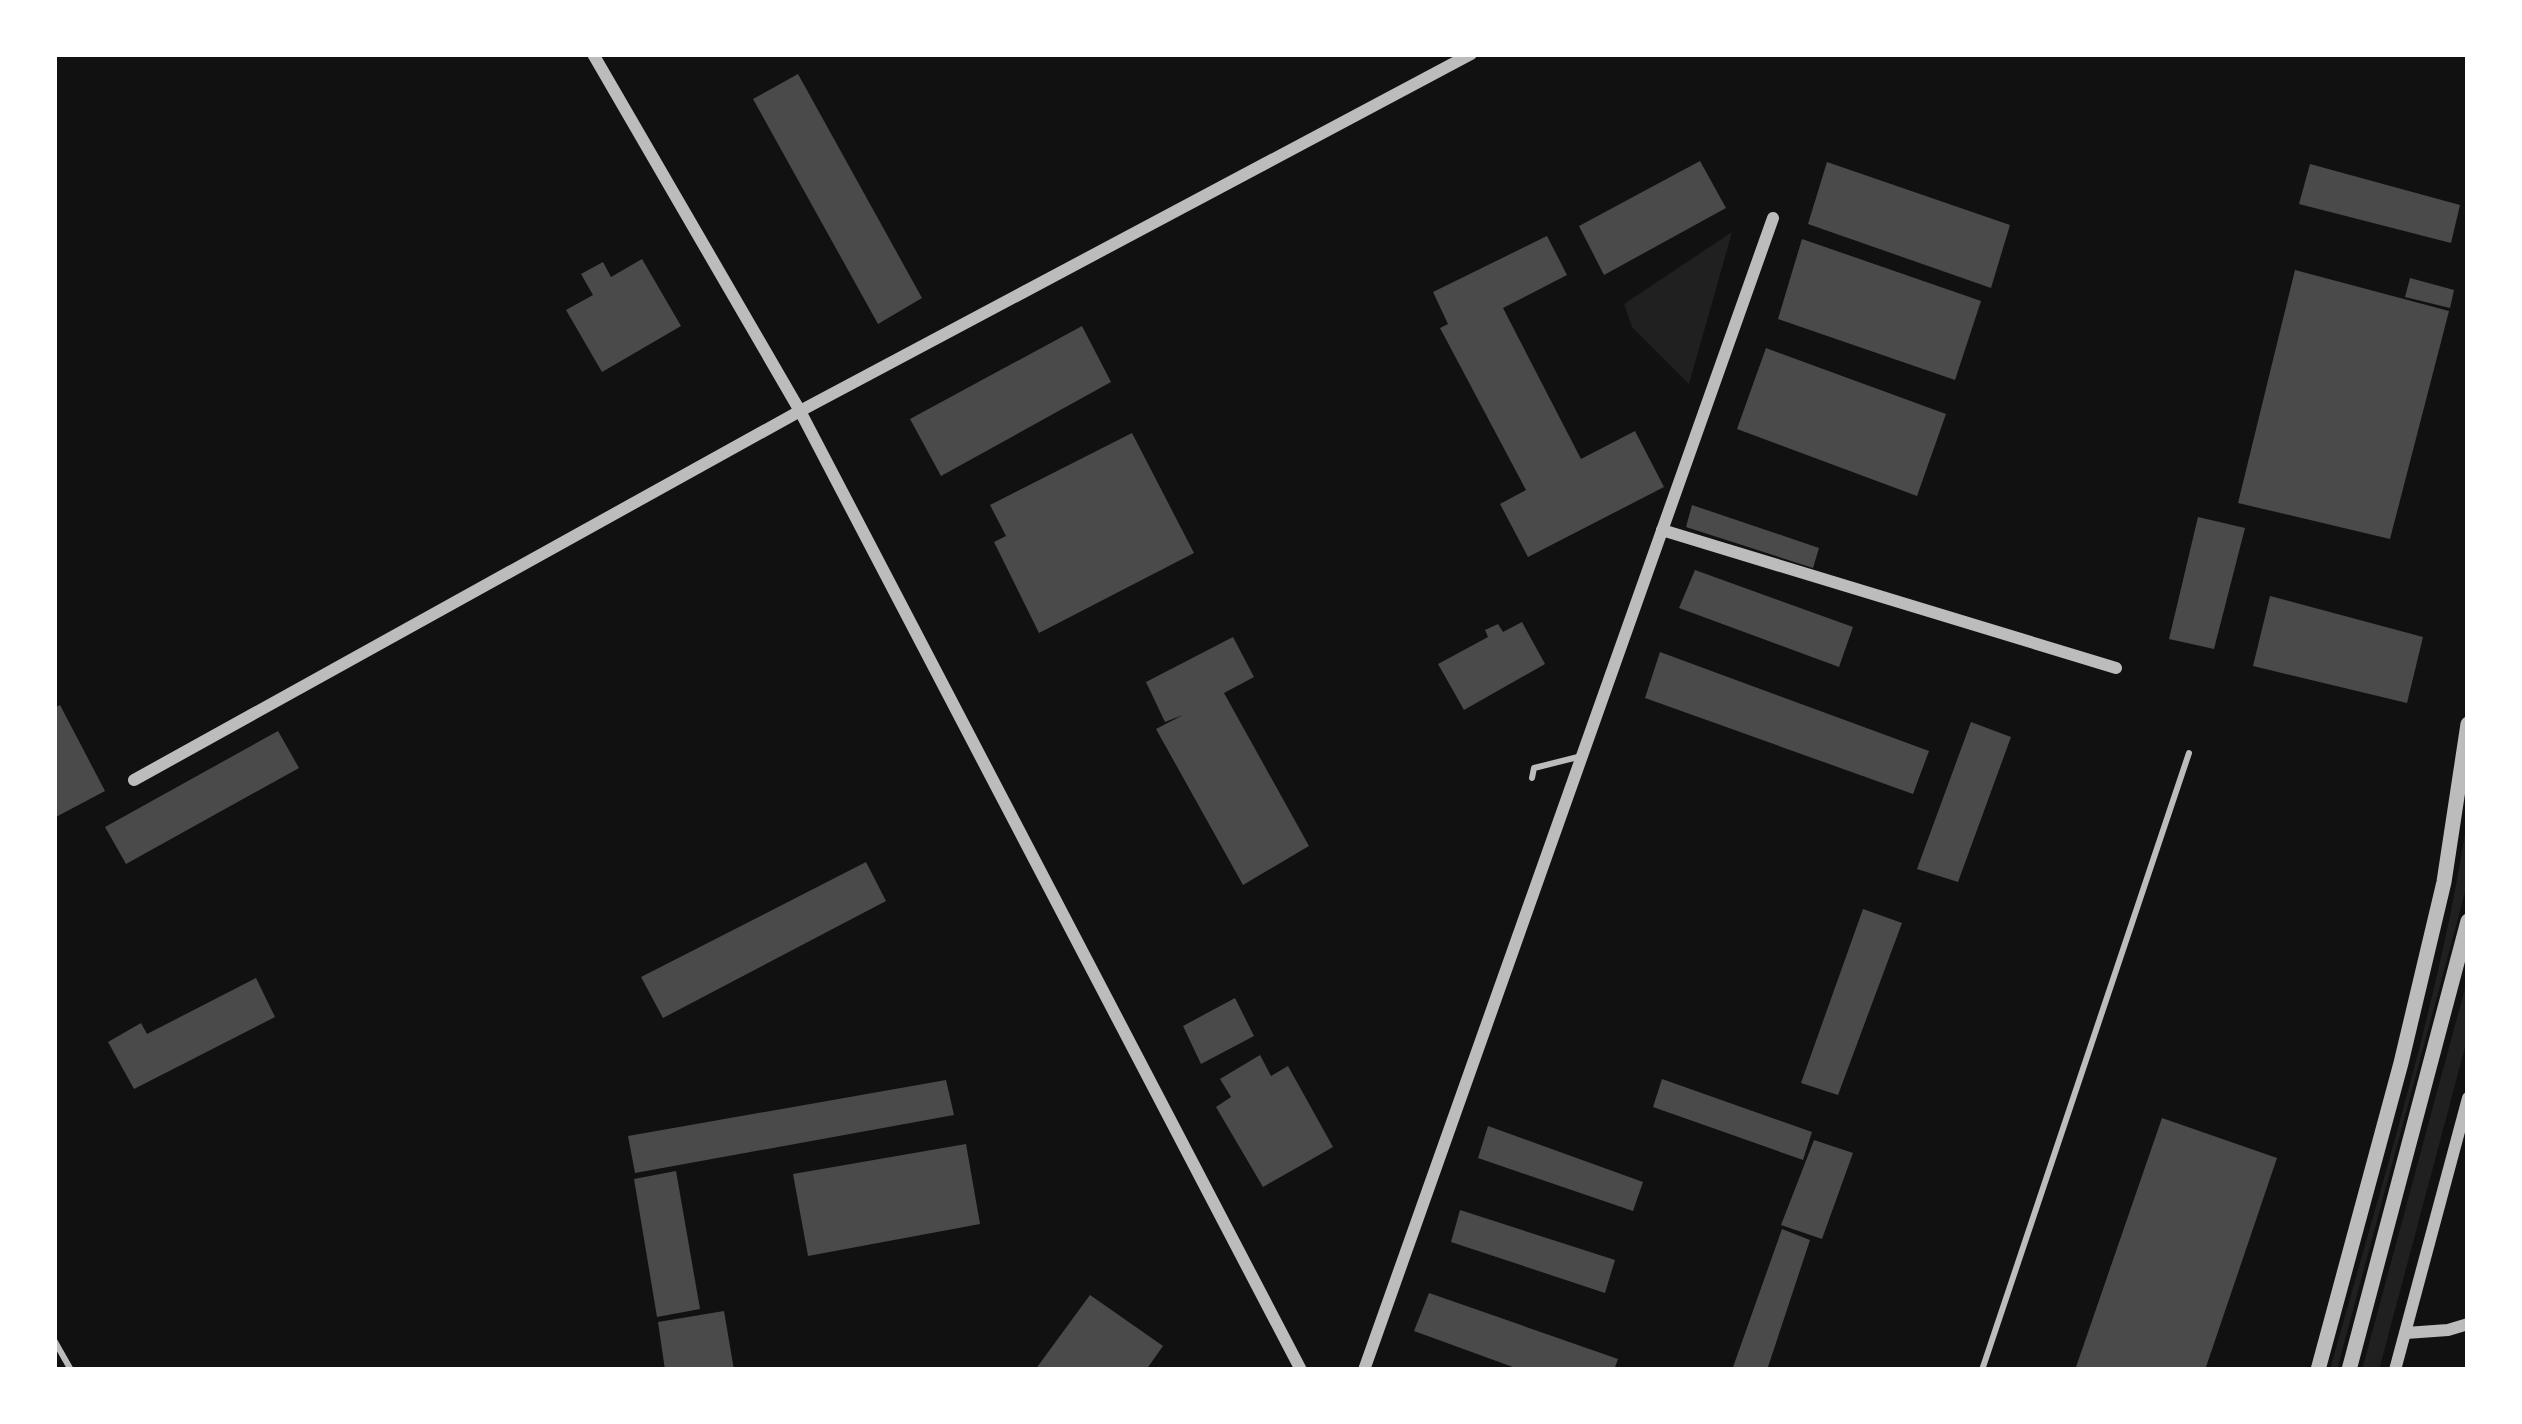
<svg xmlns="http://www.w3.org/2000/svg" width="2522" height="1424" font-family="'PT Sans Narrow',sans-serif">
<rect width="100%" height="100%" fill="#111"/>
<g fill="#202020">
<polygon points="1732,232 1689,384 1632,327 1624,304"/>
<path d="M2468 814V881L2337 1370H2330C2380 1187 2440 1002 2468 814Z"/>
<polygon points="2468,977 2468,1036 2379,1370 2362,1370"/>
</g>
<g fill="#4a4a4a">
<polygon points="798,74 922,298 878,324 753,99"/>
<polygon points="1700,161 1726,208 1604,275 1579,226"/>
<polygon points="1827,162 2010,225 1991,288 1808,224"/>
<polygon points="2310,164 2460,205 2451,243 2299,204"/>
<polygon points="1547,236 1567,275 1503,308 1581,459 1635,431 1664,487 1528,557 1500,504 1526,490 1440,328 1448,324 1433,292"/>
<polygon points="1802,239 1981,301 1955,380 1778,319"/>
<polygon points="642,259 681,326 602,372 566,310 593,295 581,274 603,262 611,277"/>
<polygon points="2295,270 2449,311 2390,539 2238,503"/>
<polygon points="2410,278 2454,290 2450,308 2405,297"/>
<polygon points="1082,326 1111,382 941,476 910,419"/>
<polygon points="1766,348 1946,414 1917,496 1737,429"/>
<polygon points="1132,433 1194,553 1039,633 994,542 1006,536 990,505"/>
<polygon points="1692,505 1819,548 1813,568 1686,527"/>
<polygon points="2198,517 2245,528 2214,649 2169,639"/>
<polygon points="1695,570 1853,627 1839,667 1679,608"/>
<polygon points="2270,596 2423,637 2407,703 2253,666"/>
<polygon points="1522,622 1545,664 1464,710 1438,664 1488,637 1485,630 1498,624 1503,632"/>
<polygon points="1233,637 1254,677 1224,693 1309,846 1243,885 1156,729 1183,715 1165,722 1146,682"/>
<polygon points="1660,652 1929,751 1913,794 1645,698"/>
<polygon points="60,705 105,791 54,818 54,708"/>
<polygon points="1971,722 2011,737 1958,882 1917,869"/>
<polygon points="278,731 299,768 126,864 105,827"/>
<polygon points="866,862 886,901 663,1018 641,977"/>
<polygon points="1863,909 1902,923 1838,1095 1801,1083"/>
<polygon points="256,978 275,1017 134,1089 108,1042 141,1023 147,1034"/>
<polygon points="1235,998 1254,1036 1201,1064 1183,1026"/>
<polygon points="1260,1055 1271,1076 1288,1066 1333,1147 1263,1187 1216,1107 1231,1097 1220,1079"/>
<polygon points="1662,1079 1812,1132 1803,1160 1653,1107"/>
<polygon points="946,1080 954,1115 635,1173 628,1136"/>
<polygon points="2162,1118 2277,1158 2205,1370 2075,1370"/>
<polygon points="1488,1126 1643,1182 1633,1211 1478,1158"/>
<polygon points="1814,1140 1853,1153 1822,1239 1781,1225"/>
<polygon points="966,1144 980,1224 808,1256 793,1174"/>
<polygon points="676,1171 700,1309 657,1317 634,1179"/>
<polygon points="1460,1210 1615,1260 1605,1293 1451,1242"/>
<polygon points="1782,1229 1810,1240 1767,1370 1732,1370"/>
<polygon points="1429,1293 1618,1359 1614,1370 1521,1370 1414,1331"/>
<polygon points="1090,1295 1163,1346 1146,1370 1035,1370"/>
<polygon points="724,1311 734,1370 665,1370 658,1322"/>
</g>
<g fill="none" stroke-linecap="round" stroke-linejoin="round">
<g stroke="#bcbcbc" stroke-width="6">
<polyline points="1532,778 1534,768 1578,757"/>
<polyline points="54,1340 71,1370"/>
<polyline points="1982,1370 2189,753"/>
</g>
<g stroke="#bcbcbc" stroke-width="12">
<polyline points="1662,530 2116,668"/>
<polyline points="134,780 800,411 593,54"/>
<polyline points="2406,1333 2448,1330 2468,1324"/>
<polyline points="1301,1370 800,411 1471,54"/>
<polyline points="1364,1370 1773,218"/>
<polyline points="2395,1370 2468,1098"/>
</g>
<g stroke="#bcbcbc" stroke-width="15">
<polyline points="2318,1370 2401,1063 2444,882 2468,724"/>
<polyline points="2349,1370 2468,921"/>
</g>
</g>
<rect width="2522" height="1424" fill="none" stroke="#ffffff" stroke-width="114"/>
</svg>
